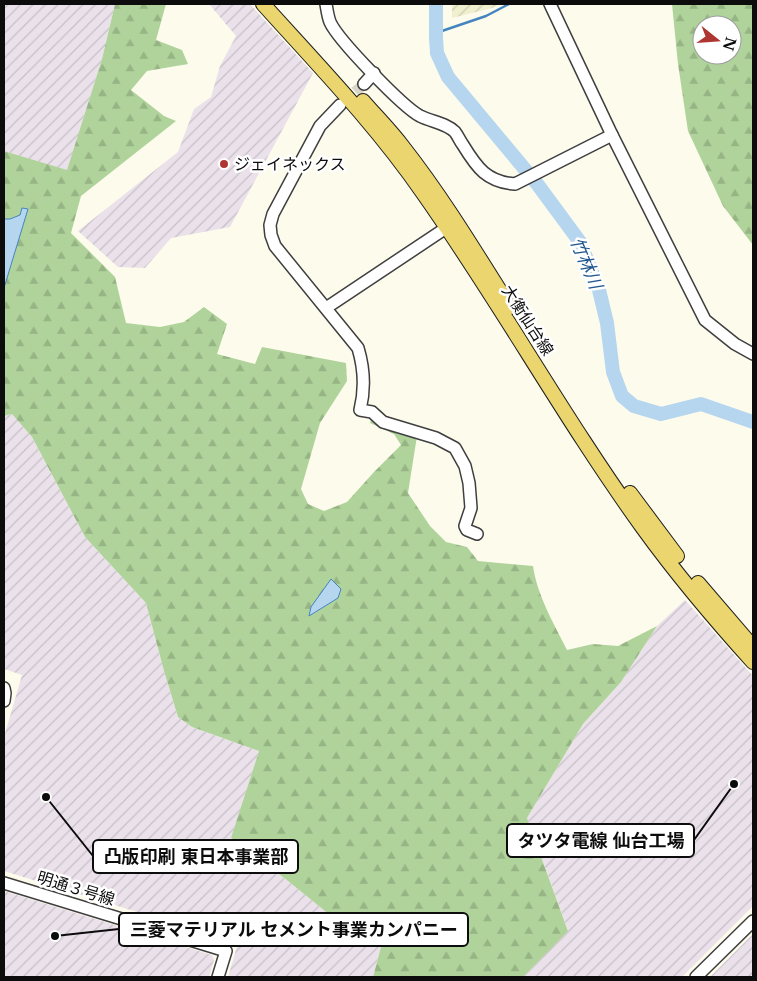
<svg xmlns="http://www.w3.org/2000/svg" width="757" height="981" font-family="'Libre Baskerville','Noto Sans JP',serif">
<defs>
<pattern id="industrial-furrows" width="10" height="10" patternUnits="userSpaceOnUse" patternTransform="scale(1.25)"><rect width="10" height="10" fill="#eae1ea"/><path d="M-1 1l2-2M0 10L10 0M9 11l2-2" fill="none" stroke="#c8c0c8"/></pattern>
<pattern id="farmland-furrows" width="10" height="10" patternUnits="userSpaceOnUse" patternTransform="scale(1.25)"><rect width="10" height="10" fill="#f0f0cf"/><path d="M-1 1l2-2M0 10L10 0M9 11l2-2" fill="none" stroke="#cdcdb1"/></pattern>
<pattern id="forest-firs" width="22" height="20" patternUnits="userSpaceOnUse" patternTransform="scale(1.25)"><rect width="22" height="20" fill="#b0d39b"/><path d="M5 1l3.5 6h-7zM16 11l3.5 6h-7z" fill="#96b484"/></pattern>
</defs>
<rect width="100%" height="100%" fill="#fdfbec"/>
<g fill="url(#industrial-furrows)">
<polygon points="4,4 115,4 102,59 67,171 4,151"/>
<polygon points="209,4 250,4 313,73 230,227 171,238 145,268 118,267 78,231 178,152 194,109 211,97 220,66 236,36"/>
<polygon points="12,414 32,437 85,537 146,603 164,671 178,717 192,727 259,751 231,839 288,881 352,933 382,943 373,977 228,977 238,943 4,871 4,737 22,675 4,669 4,416"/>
<polygon points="685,600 753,676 753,906 682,977 523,977 568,930 527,818 583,724 621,682 657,626"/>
<polygon points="4,891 212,955 214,960 209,977 4,977"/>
<polygon points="753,934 753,977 710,977"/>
</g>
<polygon fill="url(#farmland-furrows)" points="452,4 500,4 492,8 452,18"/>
<g fill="url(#forest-firs)" fill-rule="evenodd">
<path d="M115 4H166L156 40 182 50 188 64 147 71 131 90 164 116 176 121 81 196 71 233 115 277 126 323 160 327 184 322 204 307 227 324 217 354 255 364 262 347 346 363 347 381 320 423 301 489 308 504 324 511 347 502 374 472 401 445 394 434 370 423 371 420 417 436 408 493 430 526 446 542 467 547 478 561 533 566C537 595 554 624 567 650L593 644 618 646 657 626 621 682 583 724 527 818 568 931 523 977H373L382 943 352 933 288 881 231 838 259 751 192 727 178 717 164 671 146 603 85 537 32 437 12 414 4 416V151L67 170 102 59Z"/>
<path d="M672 4H753V245L723 206 688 131 678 64ZM702 25H732V55H702Z"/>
</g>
<g fill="#b6d6ef" stroke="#4485bf">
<polygon points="22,208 28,209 4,288 4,219 10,219 20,215"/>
<polygon points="331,579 341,589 338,598 309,616 311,607"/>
</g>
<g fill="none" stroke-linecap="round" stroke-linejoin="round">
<polyline stroke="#4485bf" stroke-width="2.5" points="436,33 486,16 509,4"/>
<polyline stroke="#b6d6ef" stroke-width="14" points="436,4 436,38 437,53 448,77 538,185 580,242 599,290 607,323 613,372 622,396 634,406 661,414 701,404 753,422"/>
<polyline stroke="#d9d7ca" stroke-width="11" stroke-dasharray="11 5.5" stroke-linecap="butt" points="343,103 364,84"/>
<g stroke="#3f3f3f" stroke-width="14">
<g id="minor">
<path d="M326 4C327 10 328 17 330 22 338 40 403 107 420 116 432 122 446 123 455 132 458 136 460 141 463 145 477 168 487 182 515 184L612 135 705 320 735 344 753 354"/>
<polyline points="550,4 612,135"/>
<polyline points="364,84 374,73"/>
<path d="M340 105 320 126 273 214 270 225 271 235 275 246 358 348C364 368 365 390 360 410L372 412 383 422 436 438 455 448 465 466 469 483 471 508 465 526 467 530 477 534"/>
<polyline points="326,308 446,228"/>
<polyline points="4,688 5,693 4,701"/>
<polyline points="4,883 226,951 218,977"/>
<polyline points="696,977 753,921"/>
</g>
</g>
<g stroke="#1d1d1d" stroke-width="16">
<g id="major">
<path d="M263 4C318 65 376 125 423 193 500 302 565 420 643 528 677 575 715 620 753 662"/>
<path d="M363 101C376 116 391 131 403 147 443 198 476 253 510 307"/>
<polyline points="630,493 677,556"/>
<polyline points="698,583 753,647"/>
</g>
</g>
<use href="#minor" stroke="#fff" stroke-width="11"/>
<use href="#major" stroke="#ebd56f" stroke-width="14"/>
</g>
<circle fill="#ad3532" stroke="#fff" stroke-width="2" cx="224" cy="164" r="5"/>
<g text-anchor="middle" stroke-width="5" stroke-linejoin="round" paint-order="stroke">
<g font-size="16" fill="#0c0c0c" stroke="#fff" text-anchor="start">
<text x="234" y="170">ジェイネックス</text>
</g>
<g font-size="16" fill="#0c0c0c" stroke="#fff">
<text transform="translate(528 320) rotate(57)" y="6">大衡仙台線</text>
<text transform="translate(76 888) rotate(17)" y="6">明通３号線</text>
</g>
<g font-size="18" font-style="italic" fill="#225890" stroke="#fff">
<text transform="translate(586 263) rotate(67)" y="6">竹林川</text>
</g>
</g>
<path fill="none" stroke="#0c0c0c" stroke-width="2" d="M734 784L694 840M46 797L93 856M55 936L119 929"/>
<g fill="#0c0c0c" stroke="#fff" stroke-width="2">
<circle cx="734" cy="784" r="5"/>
<circle cx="46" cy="797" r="5"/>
<circle cx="55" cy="936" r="5"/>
</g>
<g fill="#fff" stroke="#0c0c0c" stroke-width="2">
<rect x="507" y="824" width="187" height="33" rx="5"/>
<rect x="93" y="840" width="205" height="33" rx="5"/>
<rect x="119" y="913" width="349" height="33" rx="5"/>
</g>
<g font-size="18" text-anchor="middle" font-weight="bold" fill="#0c0c0c">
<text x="601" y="847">タツタ電線 仙台工場</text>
<text x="196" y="863">凸版印刷 東日本事業部</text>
<text x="294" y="936">三菱マテリアル セメント事業カンパニー</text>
</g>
<rect width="757" height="981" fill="none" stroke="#0c0c0c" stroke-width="10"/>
<g transform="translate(717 40) rotate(107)"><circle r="24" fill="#ffffff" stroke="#9e9e9e"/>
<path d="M0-4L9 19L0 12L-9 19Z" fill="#ad3532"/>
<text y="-8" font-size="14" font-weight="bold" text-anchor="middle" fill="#0c0c0c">N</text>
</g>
</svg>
